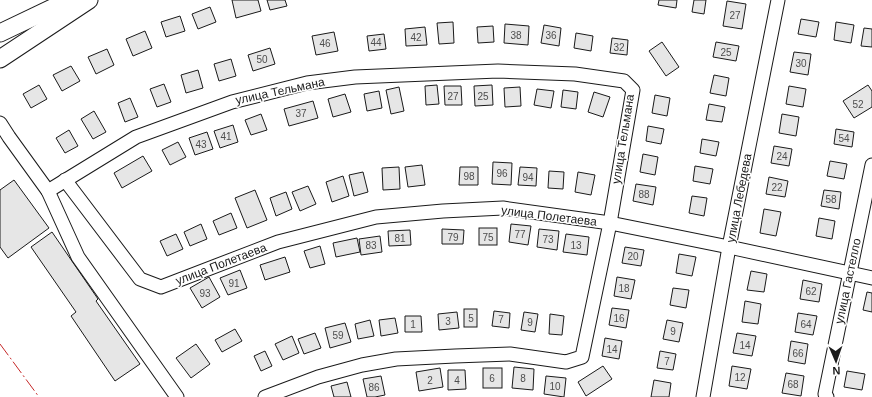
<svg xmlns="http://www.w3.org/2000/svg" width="872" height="397" font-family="Arial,sans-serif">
<rect width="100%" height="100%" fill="#fff"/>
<g fill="#e6e6e6" stroke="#1a1a1a">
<polygon points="232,0 258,0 261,11 236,18"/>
<polygon points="267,0 285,0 287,6 270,10"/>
<polygon points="659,0 677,0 676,8 658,5"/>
<polygon points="694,0 706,0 704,14 692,12"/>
<polygon points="727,1 746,4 742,29 723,26"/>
<polygon points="210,7 216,22 198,29 192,14"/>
<polygon points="180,16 185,31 166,37 161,22"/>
<polygon points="801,19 819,22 816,37 798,34"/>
<polygon points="453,22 454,43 439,44 437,23"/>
<polygon points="836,22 854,25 851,43 834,40"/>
<polygon points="505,24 529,26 528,45 504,43"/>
<polygon points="544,25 561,28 559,46 541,43"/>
<polygon points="493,26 494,42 478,43 477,27"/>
<polygon points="425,27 427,45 406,46 405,29"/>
<polygon points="864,28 872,29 872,47 861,46"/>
<polygon points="145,31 152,48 133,56 126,39"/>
<polygon points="334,32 338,51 316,55 312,36"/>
<polygon points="576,33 593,36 591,51 574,48"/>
<polygon points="384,34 386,49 369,51 367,36"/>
<polygon points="612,38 628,40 627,55 610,53"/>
<polygon points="662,42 679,67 666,76 649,51"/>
<polygon points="716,42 739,46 736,61 713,57"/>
<polygon points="270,48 275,64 253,71 248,55"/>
<polygon points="107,49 114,65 96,74 88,57"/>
<polygon points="794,52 811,54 808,75 790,72"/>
<polygon points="231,59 236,76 219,81 214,64"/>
<polygon points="71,66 80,81 62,91 53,75"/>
<polygon points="198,70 203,88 186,93 181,75"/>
<polygon points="714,75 729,78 726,96 710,93"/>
<polygon points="164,84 171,102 157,107 150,89"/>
<polygon points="39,85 47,99 31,108 23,94"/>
<polygon points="437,85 439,104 426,105 425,86"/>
<polygon points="492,85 493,105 475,106 474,86"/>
<polygon points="868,85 872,91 872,107 854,118 843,101"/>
<polygon points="444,86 461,86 462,105 445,105"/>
<polygon points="789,86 806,89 803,107 786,104"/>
<polygon points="399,87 404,111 391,114 386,90"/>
<polygon points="520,87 521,106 505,107 504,88"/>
<polygon points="537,89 554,91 551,108 534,105"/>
<polygon points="563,90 578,92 576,109 561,107"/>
<polygon points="379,91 382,108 367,111 364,94"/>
<polygon points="594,92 610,97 603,117 588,112"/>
<polygon points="345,94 351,112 333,117 328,99"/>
<polygon points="655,95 670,98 667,116 652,113"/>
<polygon points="130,98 138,117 125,122 118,103"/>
<polygon points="313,101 318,118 289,126 284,109"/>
<polygon points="709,104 725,107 722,122 706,120"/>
<polygon points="94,111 106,132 93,139 81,119"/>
<polygon points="261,114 267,130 251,135 245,120"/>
<polygon points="782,114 799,117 796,136 779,133"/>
<polygon points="233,125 238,142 220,148 214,131"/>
<polygon points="648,126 664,129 661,144 646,141"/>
<polygon points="836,129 854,132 852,147 834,144"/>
<polygon points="69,130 78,146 65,153 56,138"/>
<polygon points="207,132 213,149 195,155 189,138"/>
<polygon points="702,139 719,142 716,156 700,153"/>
<polygon points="178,142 186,157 170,165 162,150"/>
<polygon points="774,146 792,149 789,166 771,163"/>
<polygon points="643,154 658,157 655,175 640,172"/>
<polygon points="143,156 152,171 122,188 114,173"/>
<polygon points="830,161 847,164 844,179 827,176"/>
<polygon points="493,162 512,163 511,185 492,184"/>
<polygon points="422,165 425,185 408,187 405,167"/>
<polygon points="695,166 713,169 710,184 693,181"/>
<polygon points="399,167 400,189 383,190 382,168"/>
<polygon points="460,167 478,167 478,185 459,185"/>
<polygon points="520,167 537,168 536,186 518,185"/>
<polygon points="549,171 564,172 563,189 548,188"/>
<polygon points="363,172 368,192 354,196 349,175"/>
<polygon points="578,172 595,175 591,195 575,192"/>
<polygon points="343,176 349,196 332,202 326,182"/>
<polygon points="769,177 788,181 785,197 766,194"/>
<polygon points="14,180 49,228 8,258 0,247 0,190"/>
<polygon points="636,184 656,187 653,205 633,201"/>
<polygon points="308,186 316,204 300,211 292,192"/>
<polygon points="255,190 267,220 247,228 235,198"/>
<polygon points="824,190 841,192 839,209 821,206"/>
<polygon points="286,192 292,209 276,216 270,198"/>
<polygon points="692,196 707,198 704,216 689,213"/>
<polygon points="764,209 781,212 776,236 760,233"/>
<polygon points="231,213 237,228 219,235 213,221"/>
<polygon points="819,218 835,221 832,239 816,236"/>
<polygon points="201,224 207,239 190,246 184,232"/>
<polygon points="511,224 531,226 528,245 509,242"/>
<rect x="479" y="228" width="18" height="17"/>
<polygon points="442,229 464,230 463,244 442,244"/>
<polygon points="539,229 559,231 557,250 537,247"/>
<polygon points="410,230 411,245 389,246 388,231"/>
<polygon points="52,232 98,299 96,301 140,364 115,381 71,316 76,312 31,247"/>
<polygon points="176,234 183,249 167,256 160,241"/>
<polygon points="566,234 589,237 587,255 563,252"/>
<polygon points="380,236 382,252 361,255 359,239"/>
<polygon points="357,238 360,252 336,257 333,243"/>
<polygon points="320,246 325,264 310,268 304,251"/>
<polygon points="625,247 644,250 641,266 622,263"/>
<polygon points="679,254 696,257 692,276 676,273"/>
<polygon points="285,257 290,272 265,280 260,265"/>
<polygon points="240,270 247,288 228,295 220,278"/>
<polygon points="751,271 767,274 764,292 747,290"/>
<polygon points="209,277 220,297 202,308 190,288"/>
<polygon points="617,277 635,280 631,299 614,296"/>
<polygon points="803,280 822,284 819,302 800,299"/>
<polygon points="673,288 689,290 686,308 670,305"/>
<polygon points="867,292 872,293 872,312 863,310"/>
<polygon points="745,301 761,304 758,324 742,322"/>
<polygon points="612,308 629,310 626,328 609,325"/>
<rect x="464" y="309" width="13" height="18"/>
<polygon points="494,311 510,313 509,328 492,326"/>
<polygon points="457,312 459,328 439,330 438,314"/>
<polygon points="524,312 538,314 535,332 521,330"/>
<polygon points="798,313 817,316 813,335 795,332"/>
<polygon points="550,314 564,316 562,335 549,334"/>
<polygon points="405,316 421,316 422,332 405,332"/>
<polygon points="395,318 398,333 381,336 379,320"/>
<polygon points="370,320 374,336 358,339 355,324"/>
<polygon points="667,320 683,323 679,342 663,339"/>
<polygon points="345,323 351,342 330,348 325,328"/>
<polygon points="235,329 242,341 222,352 215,340"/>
<polygon points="315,333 321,348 304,354 298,339"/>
<polygon points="737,333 756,336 752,356 733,353"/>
<polygon points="292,336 299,353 283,360 275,344"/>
<polygon points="605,338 622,341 619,359 602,356"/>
<polygon points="791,341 808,344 805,364 788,361"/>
<polygon points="196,344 210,364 191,378 176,358"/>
<polygon points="265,351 272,366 261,371 254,356"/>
<polygon points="660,351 676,354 673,370 657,368"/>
<polygon points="603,366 612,379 586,396 578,382"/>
<polygon points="732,366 751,369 747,389 729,386"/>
<polygon points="514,367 534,369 533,390 512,388"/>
<polygon points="440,368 443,387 419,391 416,372"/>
<rect x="483" y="368" width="19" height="20"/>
<polygon points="448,370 465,370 466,389 448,390"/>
<polygon points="847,371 865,374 862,390 844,387"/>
<polygon points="786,373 804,376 801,396 782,393"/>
<polygon points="381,376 385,395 375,397 367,397 363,379"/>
<polygon points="546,376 566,378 564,397 544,394"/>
<polygon points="654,380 671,383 669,397 651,397"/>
<polygon points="347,382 351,397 334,397 331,386"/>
</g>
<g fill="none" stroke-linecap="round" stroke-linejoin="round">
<g stroke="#1a1a1a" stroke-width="15">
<g id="minor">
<polyline points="0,123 9,137 48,191 78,257 177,397"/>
<polyline points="65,180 140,279 161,287 278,242 376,217 443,211 503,208 610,223 729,247 872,278"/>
<polyline points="48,191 136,137 232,102 307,83 355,77 498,71 575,74 624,81 633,90 610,223 582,357 566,362 510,354 455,356 396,359 362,365 318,377 265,397"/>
<polyline points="703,397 729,247 778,0"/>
<polyline points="827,397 825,394 872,165"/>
</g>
</g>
<g stroke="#1a1a1a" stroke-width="19">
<g id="major">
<polyline points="0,33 69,0"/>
<polyline points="0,59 89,0"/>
</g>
</g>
<use href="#minor" stroke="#fff" stroke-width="13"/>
<use href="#major" stroke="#fff" stroke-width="17"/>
<polyline stroke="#c62828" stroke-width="1" stroke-dasharray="14 3 2 3" stroke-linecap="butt" points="0,344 39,397"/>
</g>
<g text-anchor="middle" stroke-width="3" stroke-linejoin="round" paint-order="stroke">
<g font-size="10" fill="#4d4d4d">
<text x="735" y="19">27</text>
<text x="516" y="39">38</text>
<text x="551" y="39">36</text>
<text x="416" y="41">42</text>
<text x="376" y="46">44</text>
<text x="325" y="47">46</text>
<text x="619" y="51">32</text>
<text x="726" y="56">25</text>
<text x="262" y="63">50</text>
<text x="801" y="67">30</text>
<text x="453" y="100">27</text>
<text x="483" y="100">25</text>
<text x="858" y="108">52</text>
<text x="301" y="117">37</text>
<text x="226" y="140">41</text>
<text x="844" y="142">54</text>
<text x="201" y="148">43</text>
<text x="782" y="160">24</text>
<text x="502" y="177">96</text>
<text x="469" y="180">98</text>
<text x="528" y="181">94</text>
<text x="777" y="191">22</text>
<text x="644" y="198">88</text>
<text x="831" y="203">58</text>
<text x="520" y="238">77</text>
<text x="453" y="241">79</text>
<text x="488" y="241">75</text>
<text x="400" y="242">81</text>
<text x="548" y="243">73</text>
<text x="371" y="249">83</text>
<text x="576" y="249">13</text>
<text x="633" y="260">20</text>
<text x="234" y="287">91</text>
<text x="624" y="292">18</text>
<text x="811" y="295">62</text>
<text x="205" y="297">93</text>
<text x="471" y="322">5</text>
<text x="619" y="322">16</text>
<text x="501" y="323">7</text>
<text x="448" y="325">3</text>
<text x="530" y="326">9</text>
<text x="413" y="328">1</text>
<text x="806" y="328">64</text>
<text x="673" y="335">9</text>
<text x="338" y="339">59</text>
<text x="745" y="349">14</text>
<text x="612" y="353">14</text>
<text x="798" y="357">66</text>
<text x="667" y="365">7</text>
<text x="740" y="381">12</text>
<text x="492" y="382">6</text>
<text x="523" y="382">8</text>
<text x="430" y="384">2</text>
<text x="457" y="384">4</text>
<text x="793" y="388">68</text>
<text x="555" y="390">10</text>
<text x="374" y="391">86</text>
</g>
<g font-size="12" fill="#1a1a1a" stroke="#fff">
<text transform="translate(280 91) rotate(-12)" y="4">улица Тельмана</text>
<text transform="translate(623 139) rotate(-81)" y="4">улица Тельмана</text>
<text transform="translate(739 198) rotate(-79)" y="4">улица Лебедева</text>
<text transform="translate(549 216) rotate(7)" y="4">улица Полетаева</text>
<text transform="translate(221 264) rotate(-21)" y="4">улица Полетаева</text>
<text transform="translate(848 281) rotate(-78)" y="4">улица Гастелло</text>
</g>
</g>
<g transform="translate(836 361) rotate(178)" stroke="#ffffff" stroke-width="3" paint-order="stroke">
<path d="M0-3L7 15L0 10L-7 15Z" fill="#1a1a1a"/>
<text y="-6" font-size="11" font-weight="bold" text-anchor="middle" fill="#1a1a1a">N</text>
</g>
</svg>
